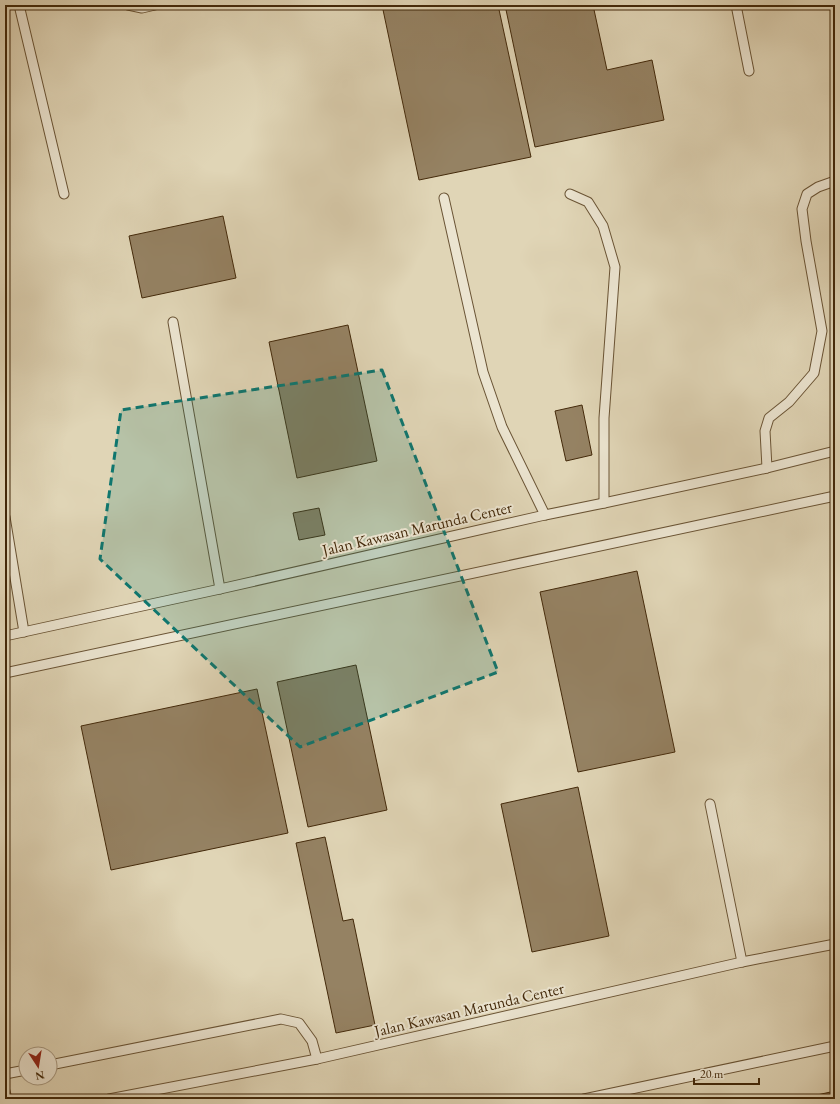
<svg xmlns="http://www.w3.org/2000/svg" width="840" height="1104" font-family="'EB Garamond',serif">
<rect width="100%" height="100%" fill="#e0d5b6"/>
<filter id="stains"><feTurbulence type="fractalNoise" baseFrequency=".005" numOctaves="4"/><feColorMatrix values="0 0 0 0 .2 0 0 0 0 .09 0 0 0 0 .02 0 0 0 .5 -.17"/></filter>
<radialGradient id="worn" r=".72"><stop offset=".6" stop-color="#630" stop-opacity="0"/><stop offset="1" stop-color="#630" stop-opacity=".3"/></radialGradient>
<g fill="#958263" stroke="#43290a">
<polygon points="382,5 498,5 531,157 419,180"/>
<polygon points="505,5 593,5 607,70 652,60 664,120 535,147"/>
<polygon points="223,216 236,278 142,298 129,236"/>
<polygon points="348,325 377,461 297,478 269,342"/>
<polygon points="582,405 592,455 566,461 555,411"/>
<polygon points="319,508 325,535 299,540 293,513"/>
<polygon points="637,571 675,752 578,772 540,592"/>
<polygon points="356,665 387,810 308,827 277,682"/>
<polygon points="257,689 288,833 111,870 81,726"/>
<polygon points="578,787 609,936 532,952 501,804"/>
<polygon points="325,837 343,921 353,919 375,1025 336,1033 296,843"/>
<polygon points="835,1091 835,1099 799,1099"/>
</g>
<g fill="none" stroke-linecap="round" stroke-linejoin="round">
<g stroke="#6a5435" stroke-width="11">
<g id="lane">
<polyline points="19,5 64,194"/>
<polyline points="128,5 142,8 155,5"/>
<polyline points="736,5 749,71"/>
<polyline points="570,194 588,202 603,226 615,267 604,418 604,503"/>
<polyline points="444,198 483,372 502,427 545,515"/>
<polyline points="173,322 220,589"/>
<polyline points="767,468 765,431 769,418 789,402 814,373 822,331 806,241 802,209 807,194 818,187 835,181"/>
<polyline points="5,517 24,632"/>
<polyline points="5,636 220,589 545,515 604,503 767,468 835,451"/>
<polyline points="5,673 835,496"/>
<polyline points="710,804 742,962"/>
<polyline points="50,1065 281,1019 299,1023 312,1041 317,1059"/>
<polyline points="5,1074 26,1070"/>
<polyline points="5,1091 7,1099"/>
<polyline points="109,1099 317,1059 742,962 835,944"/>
<polyline points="584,1099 835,1046"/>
</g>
</g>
<use href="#lane" stroke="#ebe4d0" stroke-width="9"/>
</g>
<path fill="#0f766e" fill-opacity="0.2" stroke="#0f766e" stroke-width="3" stroke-dasharray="8 5" stroke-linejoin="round" d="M382 370 498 672 300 747 100 559 121 410Z"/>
<g text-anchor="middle" stroke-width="4" stroke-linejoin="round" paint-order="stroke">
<g font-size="16" fill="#43290a" stroke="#ebe4d0">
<text transform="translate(417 528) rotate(-13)" y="6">Jalan Kawasan Marunda Center</text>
<text transform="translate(469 1009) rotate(-13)" y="6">Jalan Kawasan Marunda Center</text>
</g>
</g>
<rect width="840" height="1104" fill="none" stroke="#e0d5b6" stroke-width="20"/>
<rect x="6" y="6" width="828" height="1092" fill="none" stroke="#43290a" stroke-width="2"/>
<rect x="10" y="10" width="820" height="1084" fill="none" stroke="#43290a"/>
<g transform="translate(38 1066) rotate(168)"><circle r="19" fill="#ebe4d0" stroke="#a89981"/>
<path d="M0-3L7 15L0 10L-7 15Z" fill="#8f2418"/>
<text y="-6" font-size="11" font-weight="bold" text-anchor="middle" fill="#43290a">N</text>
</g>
<path d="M694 1078v6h65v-6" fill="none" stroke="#43290a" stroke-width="2"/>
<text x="700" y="1078" font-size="12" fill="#43290a" stroke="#ebe4d0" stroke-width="3" paint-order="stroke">20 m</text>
<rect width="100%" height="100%" filter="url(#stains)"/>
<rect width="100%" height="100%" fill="url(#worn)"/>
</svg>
